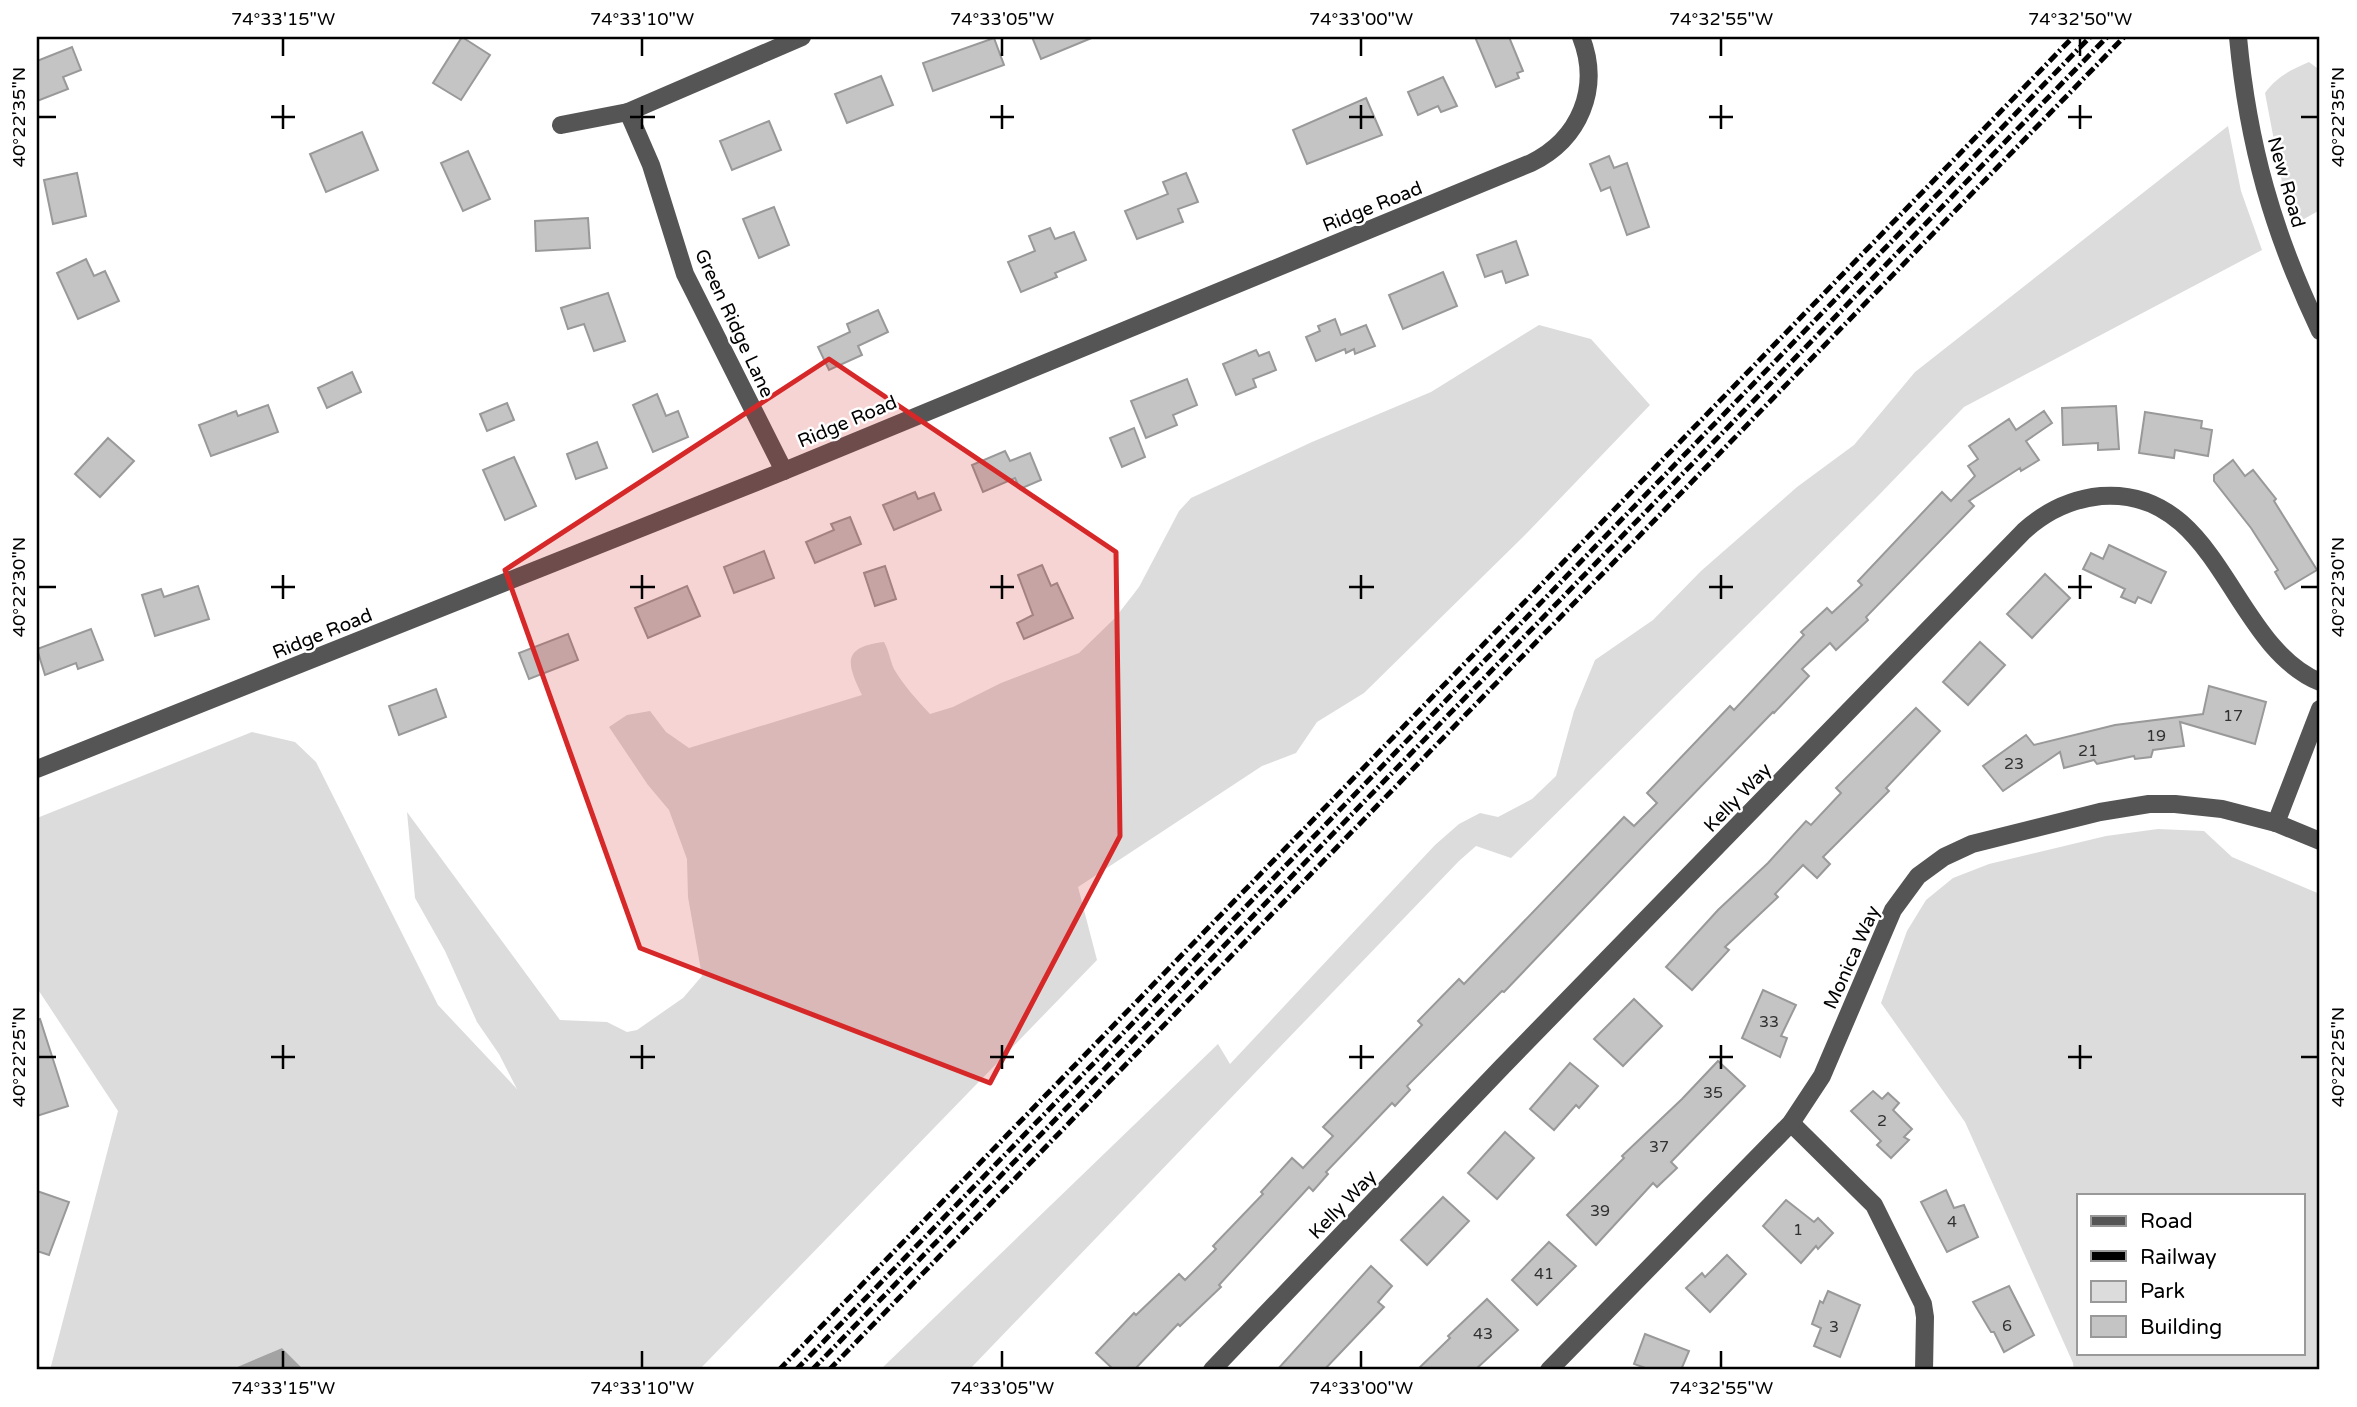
<svg xmlns="http://www.w3.org/2000/svg" width="2357" height="1407" font-family="'Varela Round',sans-serif">
<rect width="100%" height="100%" fill="#fff"/>
<g fill="#dcdcdc" fill-rule="evenodd">
<path d="M2309 62 2317 68 2320 78V210L2304 219 2293 217 2283 188 2265 93C2277 76 2291 70 2309 62Z"/>
<polygon points="2228,126 2241,191 2262,250 1964,407 1876,498 1511,858 1476,846 1459,861 969,1370 880,1370 1218,1044 1230,1064 1435,845 1459,824 1480,813 1498,817 1532,799 1556,776 1574,711 1595,660 1653,620 1701,571 1797,487 1854,445 1915,372"/>
<path d="M1539 325 1591 339 1650 405 1525 535 1364 693 1317 722 1296 753 1262 766 1078 887 1097 960 699 1370H304L282 1348 230 1370H50L118 1111 37 988V818L252 732 295 742 316 762 438 1005 517 1089 499 1054 477 1022 445 951 415 898 407 812 560 1020 607 1022 627 1032 637 1030 683 998 702 976 688 897 687 859 669 810 648 785 609 727 627 715 650 711 666 732 689 748 862 695C847 664 841 647 884 642 889 651 890 660 894 669 904 686 917 700 930 714L953 707 1001 683 1079 653 1115 618 1139 587 1179 511 1191 498 1312 442 1431 392Z"/>
<path d="M2158 829 2204 831 2232 857 2320 894V1370H2074L2073 1363 1965 1122 1881 1003 1907 931 1926 900 1953 878 1989 864 2106 836ZM2079 1195H2303V1353H2079Z"/>
</g>
<polygon fill="#a3a3a3" points="282,1348 304,1370 230,1370"/>
<g fill="#c4c4c4" stroke="#999" stroke-width="2">
<polygon points="462,37 490,55 461,100 433,83"/>
<polygon points="1032,37 1094,37 1041,59"/>
<polygon points="1475,37 1509,37 1523,71 1517,73 1519,78 1496,87"/>
<polygon points="994,38 1004,65 933,91 923,63"/>
<polygon points="72,47 81,70 63,77 68,89 37,101 37,61"/>
<polygon points="881,76 893,105 847,123 835,94"/>
<polygon points="1443,77 1457,106 1441,112 1438,106 1418,115 1408,92"/>
<polygon points="1366,98 1382,135 1307,164 1293,130"/>
<polygon points="769,121 781,150 732,170 720,141"/>
<polygon points="362,132 378,170 326,192 310,154"/>
<polygon points="468,151 490,199 463,211 441,163"/>
<polygon points="1609,156 1614,168 1627,163 1649,227 1627,235 1610,187 1601,191 1590,164"/>
<polygon points="77,173 86,216 53,224 44,180"/>
<polygon points="1186,173 1198,202 1178,209 1183,222 1137,239 1125,211 1168,194 1163,182"/>
<polygon points="774,207 789,245 759,258 743,219"/>
<polygon points="588,218 590,248 536,251 535,221"/>
<polygon points="1050,228 1055,239 1074,232 1086,260 1055,273 1057,277 1021,292 1008,262 1035,251 1029,236"/>
<polygon points="1516,241 1528,275 1506,283 1502,271 1485,277 1477,255"/>
<polygon points="86,259 94,276 105,271 119,301 78,319 57,273"/>
<polygon points="1443,272 1457,306 1403,329 1389,295"/>
<polygon points="608,293 625,341 594,351 584,324 568,329 561,308"/>
<polygon points="878,310 888,332 858,346 862,355 829,370 818,347 850,332 847,324"/>
<polygon points="1335,319 1341,335 1366,325 1375,346 1355,354 1354,349 1346,353 1345,349 1316,361 1306,337 1320,331 1318,326"/>
<polygon points="1256,350 1259,356 1269,352 1276,370 1253,379 1256,387 1236,395 1223,364"/>
<polygon points="352,372 361,392 327,408 318,388"/>
<polygon points="1187,379 1197,405 1173,415 1177,425 1146,438 1131,401"/>
<polygon points="657,394 666,416 678,411 688,437 653,452 633,405"/>
<polygon points="507,403 514,420 487,431 480,414"/>
<polygon points="268,405 278,432 211,456 199,425 236,411 238,416"/>
<polygon points="2116,406 2119,449 2098,450 2098,443 2063,445 2062,408"/>
<polygon points="2044,411 2052,423 2026,441 2039,460 2021,471 2020,468 1969,501 1974,506 1866,617 1868,620 1836,650 1830,643 1802,669 1809,676 1774,713 1773,712 1649,840 1504,992 1502,991 1407,1086 1410,1090 1395,1106 1392,1103 1326,1172 1328,1174 1313,1191 1309,1187 1219,1285 1221,1287 1180,1326 1178,1324 1134,1370 1114,1370 1096,1353 1134,1313 1136,1315 1179,1274 1185,1280 1216,1249 1213,1246 1263,1194 1261,1192 1292,1158 1303,1168 1333,1136 1323,1127 1422,1025 1418,1021 1459,979 1464,984 1624,817 1634,826 1657,803 1647,793 1730,706 1734,710 1804,635 1801,632 1827,608 1832,613 1862,585 1858,581 1942,492 1951,501 1975,476 1968,466 1978,459 1969,446 2009,419 2016,430"/>
<polygon points="2145,412 2202,421 2201,428 2212,430 2208,456 2175,450 2174,458 2139,453"/>
<polygon points="1134,428 1145,457 1122,467 1110,438"/>
<polygon points="108,438 134,461 100,497 75,474"/>
<polygon points="597,442 607,468 576,479 567,454"/>
<polygon points="1005,451 1010,461 1030,453 1041,480 1020,489 1015,478 983,492 972,465"/>
<polygon points="514,457 536,506 505,520 483,470"/>
<polygon points="2233,460 2245,476 2253,470 2276,499 2274,501 2317,570 2285,589 2275,572 2278,570 2251,528 2214,481 2214,475"/>
<polygon points="915,492 918,499 934,493 941,510 894,530 883,505"/>
<polygon points="850,517 861,544 815,563 806,542 834,530 831,524"/>
<polygon points="2109,545 2166,572 2151,603 2138,597 2135,603 2121,597 2125,589 2083,569 2091,553 2103,559"/>
<polygon points="764,551 774,578 734,593 724,567"/>
<polygon points="1042,565 1051,586 1057,583 1073,618 1024,639 1017,623 1033,615 1018,575"/>
<polygon points="885,566 896,599 875,606 864,573"/>
<polygon points="2045,574 2070,598 2032,638 2007,614"/>
<polygon points="198,586 209,619 155,636 142,595 161,589 164,597"/>
<polygon points="687,586 700,616 648,638 635,608"/>
<polygon points="91,629 103,660 78,669 76,663 45,675 37,649"/>
<polygon points="568,634 578,660 529,679 519,653"/>
<polygon points="1980,642 2005,665 1968,705 1943,682"/>
<polygon points="2209,686 2266,702 2255,744 2180,722 2184,746 2153,750 2151,757 2135,759 2134,756 2097,764 2094,760 2064,768 2060,752 2003,791 1983,766 2026,735 2034,745 2115,725 2203,714"/>
<polygon points="436,689 446,717 399,735 389,706"/>
<polygon points="1916,708 1940,731 1886,788 1889,791 1823,857 1830,864 1817,878 1803,865 1775,894 1778,897 1725,947 1729,950 1692,990 1666,967 1718,910 1768,863 1806,821 1811,825 1841,793 1836,788"/>
<polygon points="1763,990 1796,1005 1781,1036 1787,1038 1780,1057 1742,1038"/>
<polygon points="1634,999 1662,1026 1623,1066 1594,1039"/>
<polygon points="40,1019 68,1106 37,1116 37,1020"/>
<polygon points="1718,1061 1745,1086 1671,1162 1677,1168 1657,1187 1653,1183 1596,1245 1567,1215 1624,1158 1622,1156 1682,1099"/>
<polygon points="1570,1063 1598,1086 1579,1108 1576,1105 1554,1130 1530,1109"/>
<polygon points="1873,1091 1882,1099 1888,1093 1899,1103 1893,1110 1912,1129 1904,1137 1909,1140 1891,1158 1877,1145 1881,1141 1851,1111"/>
<polygon points="1505,1132 1534,1158 1497,1199 1468,1173"/>
<polygon points="1946,1190 1954,1208 1964,1205 1978,1237 1947,1252 1921,1202"/>
<polygon points="37,1191 69,1202 49,1255 37,1251"/>
<polygon points="1443,1197 1469,1221 1427,1265 1401,1240"/>
<polygon points="1786,1200 1814,1222 1818,1218 1833,1233 1818,1249 1816,1246 1801,1263 1763,1226"/>
<polygon points="1549,1242 1576,1266 1537,1305 1512,1280"/>
<polygon points="1727,1255 1746,1274 1710,1312 1686,1288 1702,1273 1705,1277"/>
<polygon points="1371,1266 1392,1286 1378,1302 1384,1307 1324,1370 1277,1370"/>
<polygon points="2009,1286 2034,1335 2004,1352 1994,1332 1991,1332 1973,1302"/>
<polygon points="1828,1291 1860,1305 1840,1357 1814,1346 1821,1328 1812,1324 1820,1301 1823,1303"/>
<polygon points="1487,1299 1518,1330 1475,1370 1417,1370 1450,1338 1448,1336"/>
<polygon points="1645,1334 1689,1351 1681,1370 1651,1370 1634,1364"/>
</g>
<g fill="none" stroke-linecap="round" stroke-linejoin="round">
<g stroke="#555" stroke-width="18">
<path d="M2238 37C2248 145 2273 233 2320 331"/>
<polyline points="628,112 651,165 685,274 784,471"/>
<polyline points="561,125 628,112 802,37"/>
<path d="M37 769 784 471 1531 163C1580 139 1601 88 1581 37"/>
<polyline points="2276,823 2320,709"/>
<polyline points="1791,1123 1874,1205 1923,1304 1925,1317 1924,1370"/>
<path d="M1212 1370 1502 1067 2024 531C2046 511 2071 499 2101 496 2220 487 2230 645 2320 682"/>
<polyline points="1549,1370 1791,1123 1822,1076 1893,910 1918,876 1944,857 1972,844 2100,812 2149,804 2175,804 2222,809 2276,823 2320,841"/>
</g>
<g stroke="#000" stroke-width="5" stroke-dasharray="10 3.5 2 3.5" stroke-linecap="butt">
<polyline points="779,1370 2073,37"/>
<polyline points="796,1370 2090,37"/>
<polyline points="812,1370 2107,37"/>
<polyline points="829,1370 2124,37"/>
</g>
</g>
<path fill="#d62828" fill-opacity="0.2" stroke="#d62828" stroke-width="5" stroke-linejoin="round" d="M829 359 1116 552 1120 836 990 1083 640 948 505 570Z"/>
<path fill="none" stroke="#000" stroke-width="2.5" d="M283 38V56M642 38V56M1002 38V56M1361 38V56M1721 38V56M2080 38V56M283 105V129M642 105V129M1002 105V129M1361 105V129M1721 105V129M2080 105V129M38 117H56M271 117H295M630 117H655M990 117H1014M1349 117H1374M1709 117H1733M2068 117H2092M2301 117H2318M283 575V599M642 575V599M1002 575V599M1361 575V599M1721 575V599M2080 575V599M38 587H56M271 587H295M630 587H655M990 587H1014M1349 587H1374M1709 587H1733M2068 587H2092M2301 587H2318M283 1045V1069M642 1045V1069M1002 1045V1069M1361 1045V1069M1721 1045V1069M2080 1045V1069M38 1057H56M271 1057H295M630 1057H655M990 1057H1014M1349 1057H1374M1709 1057H1733M2068 1057H2092M2301 1057H2318M283 1351V1368M642 1351V1368M1002 1351V1368M1361 1351V1368M1721 1351V1368"/>
<g text-anchor="middle" stroke-width="5" stroke-linejoin="round" paint-order="stroke">
<g font-size="16" fill="#313131">
<text x="2233" y="721">17</text>
<text x="2156" y="741">19</text>
<text x="2088" y="756">21</text>
<text x="2014" y="769">23</text>
<text x="1769" y="1027">33</text>
<text x="1713" y="1098">35</text>
<text x="1882" y="1126">2</text>
<text x="1659" y="1152">37</text>
<text x="1600" y="1216">39</text>
<text x="1952" y="1227">4</text>
<text x="1798" y="1235">1</text>
<text x="1544" y="1279">41</text>
<text x="2007" y="1331">6</text>
<text x="1834" y="1332">3</text>
<text x="1483" y="1339">43</text>
</g>
<g font-size="19" fill="#000" stroke="#fff">
<text transform="translate(2287 182) rotate(74)" y="7">New Road</text>
<text transform="translate(1372 206) rotate(-22)" y="7">Ridge Road</text>
<text transform="translate(735 323) rotate(65)" y="7">Green Ridge Lane</text>
<text transform="translate(847 421) rotate(-23)" y="7">Ridge Road</text>
<text transform="translate(322 633) rotate(-22)" y="7">Ridge Road</text>
<text transform="translate(1737 797) rotate(-46)" y="7">Kelly Way</text>
<text transform="translate(1851 957) rotate(-66)" y="7">Monica Way</text>
<text transform="translate(1342 1204) rotate(-46)" y="7">Kelly Way</text>
</g>
</g>
<rect width="2357" height="1407" fill="none" stroke="#ffffff" stroke-width="77"/>
<rect x="2077" y="1194" width="228" height="161" fill="#ffffff" stroke="#999999" stroke-width="2"/>
<rect x="2091" y="1216" width="35" height="10" fill="#555555" stroke="#999999" stroke-width="2"/>
<text x="2140" y="1228" font-size="21" fill="#000000">Road</text>
<rect x="2091" y="1251" width="35" height="10" fill="#000000" stroke="#999999" stroke-width="2"/>
<text x="2140" y="1264" font-size="21" fill="#000000">Railway</text>
<rect x="2091" y="1281" width="35" height="21" fill="#dcdcdc" stroke="#999999" stroke-width="2"/>
<text x="2140" y="1298" font-size="21" fill="#000000">Park</text>
<rect x="2091" y="1316" width="35" height="21" fill="#c4c4c4" stroke="#999999" stroke-width="2"/>
<text x="2140" y="1334" font-size="21" fill="#000000">Building</text>
<rect x="38" y="38" width="2280" height="1330" fill="none" stroke="#000" stroke-width="2.5"/>
<g font-size="18" text-anchor="middle" fill="#000">
<text x="283" y="25">74°33'15"W</text>
<text x="642" y="25">74°33'10"W</text>
<text x="1002" y="25">74°33'05"W</text>
<text x="1361" y="25">74°33'00"W</text>
<text x="1721" y="25">74°32'55"W</text>
<text x="2080" y="25">74°32'50"W</text>
<text transform="translate(19 117) rotate(-90)" y="6">40°22'35"N</text>
<text transform="translate(2338 117) rotate(-90)" y="6">40°22'35"N</text>
<text transform="translate(19 587) rotate(-90)" y="6">40°22'30"N</text>
<text transform="translate(2338 587) rotate(-90)" y="6">40°22'30"N</text>
<text transform="translate(19 1057) rotate(-90)" y="6">40°22'25"N</text>
<text transform="translate(2338 1057) rotate(-90)" y="6">40°22'25"N</text>
<text x="283" y="1394">74°33'15"W</text>
<text x="642" y="1394">74°33'10"W</text>
<text x="1002" y="1394">74°33'05"W</text>
<text x="1361" y="1394">74°33'00"W</text>
<text x="1721" y="1394">74°32'55"W</text>
</g>
</svg>
